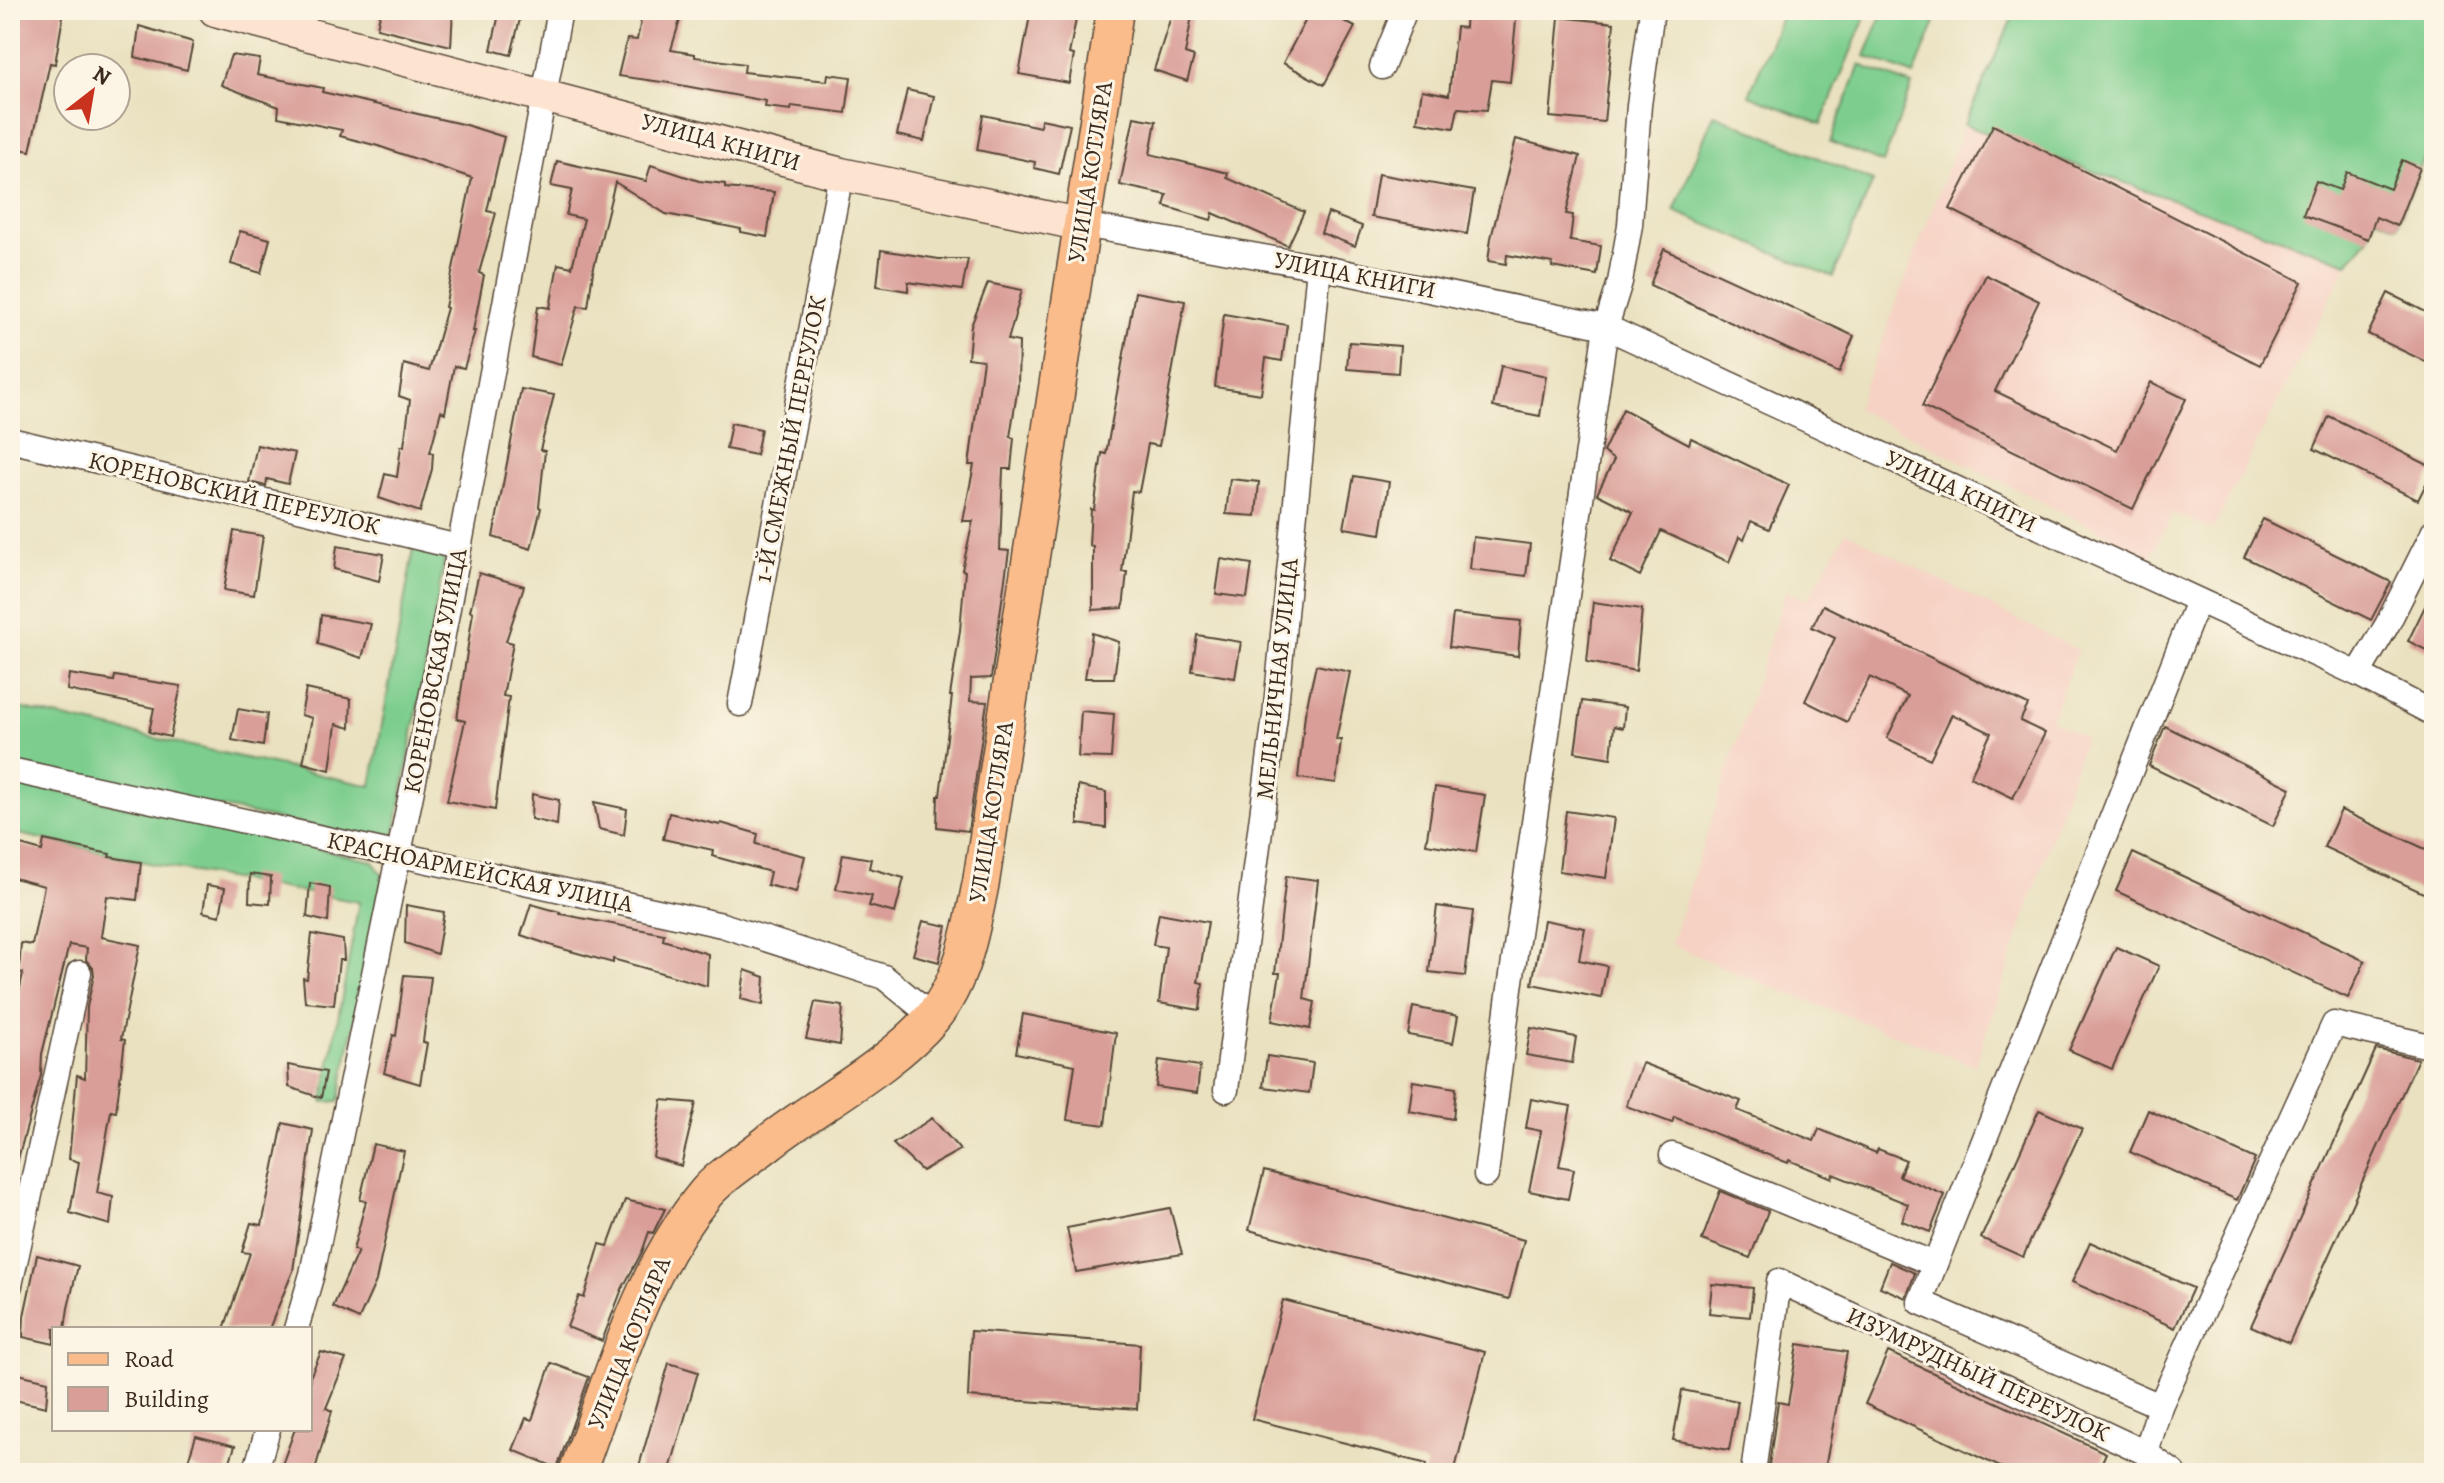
<svg xmlns="http://www.w3.org/2000/svg" width="2444" height="1483" font-family="Alegreya,serif">
<rect width="100%" height="100%" fill="#fcf5e5"/>
<filter id="ink" filterUnits="userSpaceOnUse"><feTurbulence type="fractalNoise" baseFrequency=".0125" numOctaves="2"/><feDisplacementMap in="SourceGraphic" scale="16" xChannelSelector="R" yChannelSelector="G"/><feConvolveMatrix kernelMatrix="1 2 1 2 8 2 1 2 1" color-interpolation-filters="sRGB"/></filter>
<filter id="wash" filterUnits="userSpaceOnUse"><feTurbulence type="fractalNoise" baseFrequency=".006" numOctaves="4" result="noise"/><feDisplacementMap in="SourceGraphic" scale="32" xChannelSelector="R" yChannelSelector="G"/><feGaussianBlur stdDeviation="1.8" result="paint"/><feColorMatrix in="noise" values="0 0 0 0 0 0 0 0 0 0 0 0 0 0 0 0 0 1.4 0 .05"/><feComposite in="paint" operator="in"/></filter>
<g filter="url(#wash)">
<rect width="100%" height="100%" fill="#e9e1bf"/>
<g fill="#f6d2c4">
<polygon points="1964,125 2348,263 2213,530 2173,513 2151,557 1856,409"/>
<polygon points="1846,532 2078,650 2051,720 2085,738 1975,1066 1731,971 1671,944 1786,590 1807,600"/>
</g>
<g fill="#7dce8e" stroke="#5c7c56" stroke-width="2">
<polygon points="1784,10 1868,10 1821,124 1749,95"/>
<polygon points="1884,10 1905,10 1935,22 1914,75 1865,56"/>
<polygon points="2016,10 2434,10 2434,146 2428,148 2397,226 2376,217 2368,239 2348,263 1964,125"/>
<polygon points="1860,65 1912,85 1883,163 1830,142"/>
<polygon points="1714,114 1873,181 1833,277 1674,211"/>
<polygon points="414,547 442,554 444,562 395,833 386,842 10,763 10,706 371,786"/>
<polygon points="10,781 372,861 383,875 339,1101 323,1102 359,902 172,868 10,832"/>
</g>
<g id="blocks">
<g fill="#d99e97">
<polygon points="14,10 64,10 55,64 50,63 30,151 10,147 10,45"/>
<polygon points="381,10 453,10 451,46 377,28"/>
<polygon points="643,10 683,10 671,50 695,54 695,57 745,64 744,72 827,81 828,74 851,77 846,113 792,106 791,110 765,107 766,101 669,83 618,76 627,39 637,40"/>
<polygon points="1031,10 1078,10 1069,54 1074,55 1069,83 1019,74"/>
<polygon points="1173,10 1193,10 1185,54 1194,57 1187,81 1154,70"/>
<polygon points="1311,10 1323,10 1355,27 1324,85 1283,63"/>
<polygon points="1466,10 1517,10 1510,82 1492,80 1487,110 1458,108 1454,128 1417,122 1422,90 1449,95 1456,27 1465,28"/>
<polygon points="499,14 520,19 511,55 491,50"/>
<polygon points="1559,17 1614,23 1604,122 1550,117"/>
<polygon points="139,26 193,42 187,70 135,57"/>
<polygon points="231,55 260,59 257,75 323,88 322,92 466,125 504,137 487,211 496,213 479,273 484,275 473,331 475,331 464,368 454,366 445,413 441,411 430,452 433,453 432,469 420,512 379,498 385,474 397,477 401,446 404,446 410,400 399,396 404,364 429,371 447,308 445,307 472,178 378,146 340,136 342,130 278,117 279,107 221,85"/>
<polygon points="907,90 934,96 924,141 897,135"/>
<polygon points="983,115 1040,127 1041,119 1070,125 1059,174 1034,168 1035,162 977,150"/>
<polygon points="1134,117 1156,121 1150,154 1228,173 1227,178 1304,212 1288,246 1213,213 1211,220 1164,206 1167,195 1120,185"/>
<polygon points="1993,125 2302,282 2260,365 1950,209"/>
<polygon points="1516,139 1580,156 1566,214 1573,215 1570,241 1601,246 1597,275 1552,267 1553,263 1507,255 1506,264 1488,261 1491,238"/>
<polygon points="2402,160 2420,168 2397,226 2376,217 2368,239 2303,215 2316,181 2340,190 2347,172 2390,189"/>
<polygon points="557,161 646,181 651,165 699,181 725,184 725,188 774,192 767,237 741,232 741,229 666,214 615,182 593,271 588,307 578,306 561,365 531,357 538,306 550,308 558,264 572,267 584,219 566,215 572,190 551,186"/>
<polygon points="1378,174 1474,191 1467,234 1371,217"/>
<polygon points="1328,213 1362,226 1355,246 1321,233"/>
<polygon points="240,231 270,239 261,273 231,264"/>
<polygon points="1664,249 1854,336 1839,373 1650,285"/>
<polygon points="881,250 939,259 968,259 962,290 908,282 908,291 877,286"/>
<polygon points="1986,275 2039,301 1995,391 2117,450 2151,382 2186,399 2133,509 1922,406"/>
<polygon points="988,283 1022,290 1008,340 1019,342 1018,386 1010,437 1014,438 1011,469 1003,469 1000,550 1009,551 991,678 971,679 970,701 987,702 968,831 937,827 938,796 940,796 952,696 950,696 960,631 965,571 962,570 973,521 963,521 974,465 969,465 983,360 968,358 971,326"/>
<polygon points="1135,292 1185,301 1159,446 1148,444 1139,492 1132,491 1122,572 1127,572 1123,608 1093,610 1093,546 1089,545 1091,509 1094,510 1102,453 1106,454"/>
<polygon points="2388,293 2434,316 2434,366 2368,334"/>
<polygon points="1224,314 1287,325 1282,361 1266,358 1261,394 1215,387"/>
<polygon points="1349,342 1400,346 1398,373 1347,369"/>
<polygon points="1501,366 1546,376 1540,416 1493,407"/>
<polygon points="521,389 554,395 540,450 545,451 539,507 541,508 531,549 493,537"/>
<polygon points="1623,409 1689,444 1691,438 1789,485 1769,529 1751,521 1744,540 1739,537 1729,562 1661,531 1640,576 1610,561 1633,512 1597,494 1614,460 1603,452"/>
<polygon points="2329,416 2434,468 2418,500 2314,449"/>
<polygon points="731,423 761,429 756,455 726,449"/>
<polygon points="257,445 295,453 288,484 267,479 266,486 249,482"/>
<polygon points="1354,476 1389,482 1381,534 1344,528"/>
<polygon points="1230,479 1259,482 1256,516 1226,514"/>
<polygon points="2263,519 2391,582 2371,620 2244,557"/>
<polygon points="234,531 263,536 254,595 224,590"/>
<polygon points="1473,537 1530,544 1526,576 1470,569"/>
<polygon points="337,546 384,554 379,581 334,569"/>
<polygon points="1221,559 1252,564 1247,598 1216,594"/>
<polygon points="479,573 524,586 506,641 513,643 503,696 509,697 495,810 447,801 465,721 457,719 473,612 470,611"/>
<polygon points="2434,588 2434,654 2408,641"/>
<polygon points="1593,602 1642,609 1636,671 1587,662"/>
<polygon points="1823,605 2028,705 2020,721 2045,733 2013,798 1970,777 1991,733 1952,714 1930,759 1887,738 1908,696 1870,677 1847,722 1805,701 1835,638 1812,627"/>
<polygon points="1453,614 1521,621 1518,656 1449,647"/>
<polygon points="321,615 371,624 362,658 318,644"/>
<polygon points="1092,633 1119,642 1114,678 1085,678"/>
<polygon points="1197,635 1241,642 1235,678 1192,671"/>
<polygon points="1316,665 1350,672 1336,740 1341,740 1336,783 1298,778 1305,714"/>
<polygon points="69,674 114,681 115,676 181,686 170,737 149,732 154,708 67,690"/>
<polygon points="306,689 351,699 350,728 336,724 330,770 303,763 312,718 301,715"/>
<polygon points="1582,701 1625,707 1623,728 1614,726 1611,758 1575,752"/>
<polygon points="238,709 267,714 263,746 232,740"/>
<polygon points="1081,711 1114,714 1111,758 1078,757"/>
<polygon points="2165,726 2291,788 2273,826 2149,766"/>
<polygon points="1078,786 1106,792 1106,828 1078,824"/>
<polygon points="1435,787 1485,795 1476,852 1426,844"/>
<polygon points="532,794 559,800 557,825 531,819"/>
<polygon points="594,802 627,809 624,835 599,829"/>
<polygon points="2341,810 2434,853 2434,898 2324,847"/>
<polygon points="1566,811 1614,818 1606,878 1559,871"/>
<polygon points="669,813 720,825 721,823 758,834 756,844 805,856 796,892 767,885 770,872 712,856 713,850 663,839"/>
<polygon points="44,840 110,854 109,857 141,862 137,900 107,896 101,937 140,945 121,1039 125,1040 116,1112 111,1111 97,1193 113,1197 110,1225 70,1213 79,1162 69,1159 77,1075 85,1078 87,1007 94,975 93,968 86,960 87,948 69,945 42,1054 41,1075 16,1166 10,1165 10,1037 23,973 19,972 21,943 32,945 44,886 10,877 10,842 42,851"/>
<polygon points="2133,853 2365,961 2348,998 2116,891"/>
<polygon points="843,854 871,859 869,868 904,878 895,913 869,906 872,896 836,889"/>
<polygon points="250,874 271,877 270,904 249,902"/>
<polygon points="1286,876 1318,880 1304,999 1315,1002 1310,1029 1272,1021 1280,973 1275,973"/>
<polygon points="310,883 330,887 328,922 307,917"/>
<polygon points="207,885 225,888 220,916 203,912"/>
<polygon points="531,904 560,912 560,914 664,934 663,940 708,954 707,986 613,959 613,963 556,947 521,935"/>
<polygon points="406,905 444,912 437,954 405,943"/>
<polygon points="1437,906 1473,911 1465,976 1429,972"/>
<polygon points="1159,913 1208,922 1198,982 1203,983 1200,1010 1159,1003 1166,947 1153,945"/>
<polygon points="1544,920 1585,928 1579,960 1607,966 1601,998 1532,984"/>
<polygon points="923,921 947,926 939,962 913,955"/>
<polygon points="312,934 343,940 344,960 339,960 334,1005 305,1002 303,978 307,979"/>
<polygon points="2116,947 2159,966 2112,1069 2069,1050"/>
<polygon points="745,970 765,977 763,1005 741,999"/>
<polygon points="404,975 431,977 423,1042 427,1043 420,1084 384,1073 393,1035 396,1036"/>
<polygon points="815,1002 843,1006 840,1045 806,1039"/>
<polygon points="1413,1007 1458,1016 1453,1043 1408,1035"/>
<polygon points="1023,1014 1116,1033 1105,1125 1067,1120 1075,1065 1016,1053"/>
<polygon points="1531,1028 1576,1037 1572,1063 1526,1055"/>
<polygon points="2376,1049 2418,1059 2289,1343 2251,1326"/>
<polygon points="1267,1056 1313,1063 1309,1093 1263,1087"/>
<polygon points="1159,1060 1200,1066 1197,1093 1156,1087"/>
<polygon points="1642,1063 1741,1101 1737,1110 1814,1141 1819,1129 1876,1153 1878,1149 1906,1160 1899,1176 1945,1195 1930,1232 1902,1221 1908,1204 1833,1174 1832,1178 1789,1160 1788,1163 1674,1117 1672,1123 1626,1106"/>
<polygon points="288,1065 326,1072 321,1098 289,1087"/>
<polygon points="1413,1081 1456,1088 1453,1119 1409,1111"/>
<polygon points="1531,1099 1571,1106 1559,1166 1574,1169 1568,1199 1529,1191 1541,1131 1526,1128"/>
<polygon points="662,1100 696,1103 681,1166 653,1157"/>
<polygon points="2039,1110 2082,1129 2023,1257 1981,1238"/>
<polygon points="2148,1110 2255,1159 2237,1200 2130,1152"/>
<polygon points="932,1118 960,1150 922,1171 893,1144"/>
<polygon points="283,1123 313,1130 293,1271 269,1329 224,1329 250,1253 242,1252 251,1223 262,1225"/>
<polygon points="373,1144 404,1151 376,1281 359,1319 333,1307 358,1251 353,1250 366,1201 360,1200"/>
<polygon points="1264,1171 1524,1240 1509,1299 1249,1230"/>
<polygon points="1720,1191 1768,1211 1750,1258 1702,1240"/>
<polygon points="625,1200 665,1209 653,1233 649,1232 642,1252 622,1289 602,1341 567,1327 579,1296 584,1298 600,1244 608,1246"/>
<polygon points="1170,1208 1182,1254 1076,1272 1067,1228"/>
<polygon points="2090,1242 2193,1288 2175,1328 2072,1282"/>
<polygon points="37,1255 78,1266 68,1308 65,1329 54,1329 54,1344 23,1337 24,1316"/>
<polygon points="1890,1262 1915,1273 1906,1298 1880,1287"/>
<polygon points="1712,1284 1753,1288 1750,1317 1709,1313"/>
<polygon points="1283,1300 1485,1352 1454,1473 1424,1473 1427,1464 1252,1419"/>
<polygon points="971,1331 1140,1344 1137,1409 968,1397"/>
<polygon points="1798,1344 1847,1352 1824,1473 1768,1473 1778,1402 1788,1404"/>
<polygon points="321,1352 346,1359 326,1408 332,1411 314,1473 279,1473 295,1429 310,1429 310,1377"/>
<polygon points="1888,1352 2106,1453 2097,1473 2013,1473 1865,1404"/>
<polygon points="551,1363 589,1377 557,1468 513,1450 526,1418 532,1420"/>
<polygon points="669,1363 698,1372 669,1473 637,1473"/>
<polygon points="10,1372 48,1381 46,1407 10,1399"/>
<polygon points="1682,1390 1738,1401 1729,1450 1673,1440"/>
<polygon points="196,1436 235,1446 226,1473 207,1473 187,1464"/>
</g>
</g>
</g>
<g filter="url(#ink)">
<use href="#blocks" fill-opacity="0" stroke="#554536" stroke-width="2"/>
<g fill="none" stroke-linecap="round" stroke-linejoin="round">
<g stroke="#554536" stroke-width="27">
<g id="street">
<polyline points="1382,67 1405,10"/>
<polyline points="1083,225 1319,267 1606,327 2358,674 2434,714"/>
<polyline points="10,440 458,547"/>
<polyline points="2358,674 2387,625 2434,531"/>
<polyline points="740,704 841,174"/>
<polyline points="10,770 722,925 884,977 933,1017"/>
<polyline points="1226,1090 1275,716 1319,267"/>
<polyline points="1672,1155 1934,1264"/>
<polyline points="1486,1175 1508,1002 1606,327 1620,282 1630,225 1639,105 1652,10"/>
<polyline points="10,1285 79,973"/>
<polyline points="296,1329 312,1274 432,693 560,10"/>
<polyline points="2160,1406 1920,1302 2198,601"/>
<polyline points="2146,1453 2160,1406 2334,1024 2434,1047"/>
<polyline points="255,1473 268,1429"/>
<polyline points="1753,1473 1779,1281 2146,1453 2174,1473"/>
</g>
</g>
<g stroke="#554536" stroke-width="35">
<polyline id="secondary" points="215,10 841,174 1083,225"/>
</g>
<g stroke="#554536" stroke-width="39">
<path id="primary" d="M577 1473C612 1379 641 1271 706 1193 722 1174 748 1159 768 1143 819 1103 890 1067 932 1018 963 981 972 927 981 882L1115 10"/>
</g>
<use href="#street" stroke="#fff" stroke-width="24"/>
<use href="#secondary" stroke="#fde4d1" stroke-width="32"/>
<use href="#primary" stroke="#fabc8b" stroke-width="36"/>
</g>
</g>
<g text-anchor="middle" stroke-width="6" stroke-linejoin="round" paint-order="stroke">
<g font-size="24" fill="#3b2a1e" stroke="#fcf5e5">
<text transform="translate(721 142) rotate(15)" y="8">УЛИЦА КНИГИ</text>
<text transform="translate(1090 172) rotate(-81)" y="8">УЛИЦА КОТЛЯРА</text>
<text transform="translate(1355 275) rotate(11)" y="8">УЛИЦА КНИГИ</text>
<text transform="translate(790 439) rotate(-79)" y="8">1-Й СМЕЖНЫЙ ПЕРЕУЛОК</text>
<text transform="translate(1961 491) rotate(25)" y="8">УЛИЦА КНИГИ</text>
<text transform="translate(234 493) rotate(13)" y="8">КОРЕНОВСКИЙ ПЕРЕУЛОК</text>
<text transform="translate(435 671) rotate(-79)" y="8">КОРЕНОВСКАЯ УЛИЦА</text>
<text transform="translate(1277 679) rotate(-84)" y="8">МЕЛЬНИЧНАЯ УЛИЦА</text>
<text transform="translate(991 812) rotate(-81)" y="8">УЛИЦА КОТЛЯРА</text>
<text transform="translate(480 872) rotate(12)" y="8">КРАСНОАРМЕЙСКАЯ УЛИЦА</text>
<text transform="translate(629 1343) rotate(-68)" y="8">УЛИЦА КОТЛЯРА</text>
<text transform="translate(1978 1374) rotate(25)" y="8">ИЗУМРУДНЫЙ ПЕРЕУЛОК</text>
</g>
</g>
<rect width="2444" height="1483" fill="none" stroke="#fcf5e5" stroke-width="40"/>
<rect x="52" y="1327" width="260" height="104" fill="#fcf5e5" stroke="#afa495" stroke-width="2"/>
<rect x="68" y="1353" width="40" height="12" fill="#fabc8b" stroke="#afa495" stroke-width="2"/>
<text x="124" y="1367" font-size="24" fill="#3b2a1e">Road</text>
<rect x="68" y="1387" width="40" height="24" fill="#d99e97" stroke="#afa495" stroke-width="2"/>
<text x="124" y="1407" font-size="24" fill="#3b2a1e">Building</text>
<g transform="translate(92 92) rotate(31)"><circle r="38" fill="#fcf5e5" stroke="#afa495" stroke-width="2"/>
<path d="M0-6L14 30L0 20L-14 30Z" fill="#c8321e"/>
<text y="-12" font-size="22" font-weight="bold" text-anchor="middle" fill="#3b2a1e">N</text>
</g>
</svg>
